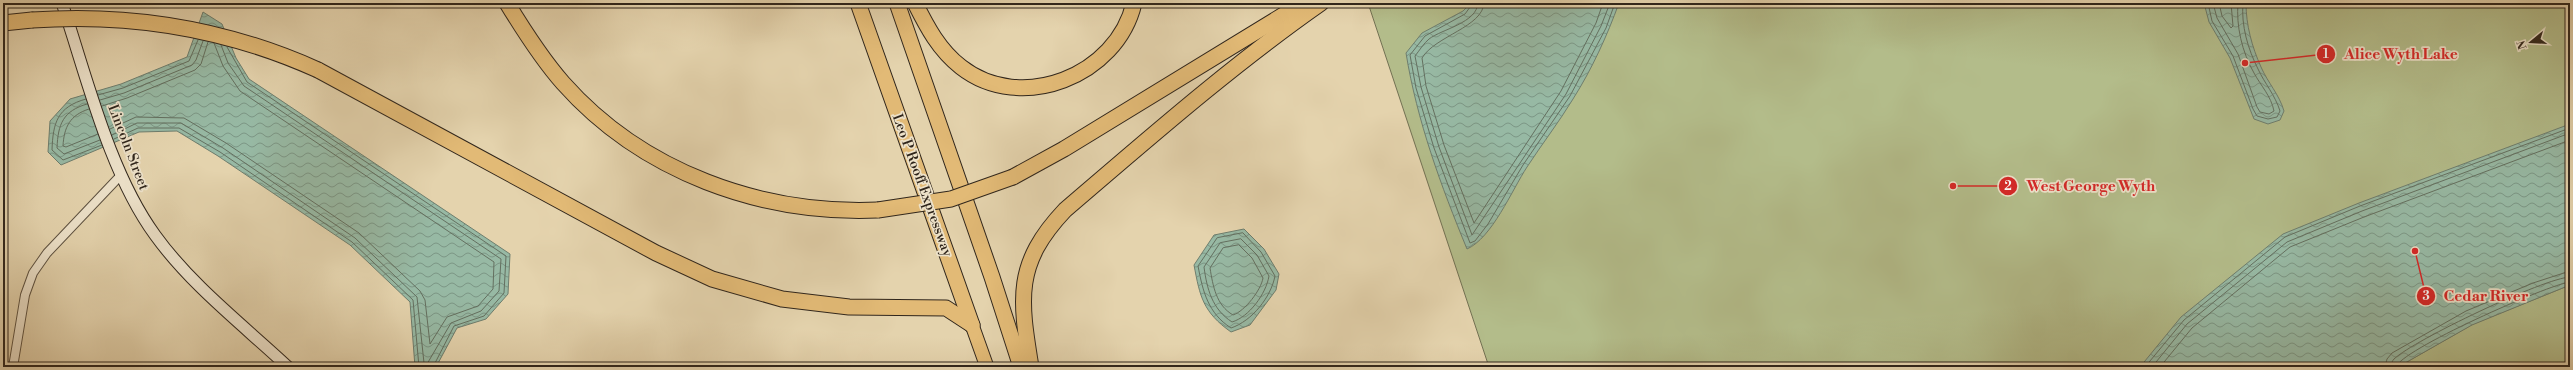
<svg xmlns="http://www.w3.org/2000/svg" width="2573" height="370" font-family="'Libre Bodoni',serif">
<defs>
<pattern id="water-waves" width="16" height="10" patternUnits="userSpaceOnUse"><rect width="16" height="10" fill="#97b9a4"/><path d="M0 5q4-4 8 0t8 0" fill="none" stroke="#7c9685"/></pattern>
</defs>
<rect width="100%" height="100%" fill="#e4d3ad"/>
<filter id="stains"><feTurbulence type="fractalNoise" baseFrequency=".005" numOctaves="4"/><feColorMatrix values="0 0 0 0 .2 0 0 0 0 .09 0 0 0 0 .02 0 0 0 .5 -.17"/></filter>
<radialGradient id="worn" r=".72"><stop offset=".6" stop-color="#630" stop-opacity="0"/><stop offset="1" stop-color="#630" stop-opacity=".3"/></radialGradient>
<g fill="#b3bc8a" stroke="#727153">
<polygon points="1368,3 2570,3 2570,153 2191,367 1489,367"/>
<polygon points="2570,285 2570,367 2398,367 2473,324"/>
</g>
<g fill="url(#water-waves)" stroke="#6e7e6e">
<path d="M1471 3H1619C1607 36 1592 69 1573 99 1559 122 1542 144 1527 167 1512 190 1492 238 1467 249 1441 186 1417 121 1406 53L1422 33 1463 11Z"/>
<path d="M2204 3H2246C2246 25 2252 47 2261 67 2268 83 2279 94 2284 111L2280 120 2268 124 2254 119 2230 58 2209 22Z"/>
<polygon points="203,12 222,24 236,58 249,79 510,254 508,294 486,319 457,328 436,367 415,367 410,302 350,245 218,156 177,131 139,132 61,165 48,152 50,121 70,99 121,84 187,57"/>
<polygon points="2570,124 2570,285 2472,325 2398,367 2140,367 2181,317 2283,234 2359,203"/>
<path d="M1244 229 1264 249 1279 274 1276 290 1250 325 1231 332C1203 312 1200 297 1194 265L1214 235Z"/>
</g>
<g fill="none" stroke-linecap="round" stroke-linejoin="round">
<g stroke="#647060" stroke-width="1">
<polyline points="1473,3 1465,14 1425,36 1410,55 1416,88 1434,148 1470,243 1475,241 1488,224 1523,165 1570,96 1606,28 1615,3"/>
<path d="M1478 3C1477 23 1442 29 1429 39 1424 43 1419 51 1415 56L1421 87 1439 147 1472 235 1566 94 1601 26 1610 3"/>
<path d="M1484 3C1483 27 1435 36 1422 58L1426 86 1444 145 1474 223 1561 91 1596 23 1603 3"/>
<path d="M2208 3 2212 21 2233 56 2253 109 2257 116 2268 119 2277 117 2280 111C2275 95 2265 84 2258 69 2248 49 2241 26 2243 3"/>
<path d="M2213 3 2217 18 2238 54 2257 107 2260 112 2269 114 2274 111C2271 96 2261 86 2254 73 2242 52 2236 26 2238 3"/>
<polyline points="2219,3 2222,16 2231,28 2233,26 2231,3"/>
<polyline points="227,47 247,82 506,256 504,293 484,316 454,326 433,367"/>
<polyline points="98,95 123,88 189,61 198,40"/>
<path d="M86 99C57 107 53 123 52 150L63 160 102 145"/>
<polyline points="100,100 124,93 192,65 196,60 203,41"/>
<path d="M87 104C63 111 58 124 57 148L64 154 100 140"/>
<polyline points="102,106 127,98 195,70 201,64 208,42"/>
<path d="M89 109C70 115 64 127 63 146L66 147 98 134"/>
<polyline points="110,129 136,117 184,118 226,143 359,233 420,291 425,300 430,344 447,317 478,306 493,289 494,262 240,91 223,66 214,43"/>
<polyline points="112,135 137,123 181,123 223,148 355,238 417,297 424,363 427,364 451,323 481,311 499,291 501,259 244,86 228,63 221,45"/>
<polyline points="114,139 138,128 179,128 220,152 352,242 413,300 419,367"/>
<path d="M1243 233 1261 252 1275 276C1271 297 1252 321 1231 328 1208 313 1203 292 1198 266L1217 238Z"/>
<path d="M1241 239 1257 255 1269 276C1266 294 1249 317 1232 322 1212 309 1207 289 1204 267L1220 243Z"/>
<path d="M1239 245 1252 258 1263 278C1261 290 1245 311 1233 315 1216 305 1213 286 1210 268L1223 248Z"/>
<polyline points="2145,367 2184,320 2285,237 2360,206 2570,128"/>
<polyline points="2152,367 2187,324 2287,242 2362,211 2570,133"/>
<polyline points="2160,367 2192,328 2290,247 2364,217 2570,140"/>
<polyline points="2385,367 2387,359 2392,353 2466,311 2533,283 2570,271"/>
<path d="M2391 367C2391 364 2392 361 2394 359 2414 340 2544 278 2570 277"/>
<path d="M2396 367C2398 351 2549 284 2570 282"/>
</g>
<g stroke="#5d5140" stroke-width="10">
<polyline id="minor" points="13,367 25,295 33,273 47,253 121,175"/>
</g>
<g stroke="#30261c" stroke-width="13">
<path id="secondary" d="M62 3C87 77 109 172 155 235 191 285 243 325 288 367"/>
</g>
<g stroke="#30261c" stroke-width="15">
<polyline id="primary" points="972,325 987,367"/>
</g>
<g stroke="#30261c" stroke-width="17">
<g id="motorway">
<path d="M507 3C524 31 541 58 563 83 642 172 761 215 878 210"/>
<polyline points="858,3 972,325"/>
<polyline points="897,3 992,277 1021,367"/>
<path d="M915 3C927 27 939 50 961 67 1021 114 1117 76 1134 3"/>
<polyline points="3,23 32,20"/>
<polyline points="318,70 656,253 712,279 782,299 849,307 946,308 972,325"/>
<polyline points="1013,177 1064,149 1303,3"/>
<path d="M1031 367C1020 299 1014 264 1065 210 1148 139 1231 66 1321 3"/>
</g>
</g>
<use href="#minor" stroke="#ede2ca" stroke-width="8"/>
<use href="#secondary" stroke="#ede2ca" stroke-width="11"/>
<use href="#primary" stroke="#e2ba76" stroke-width="13"/>
<use href="#motorway" stroke="#e2ba76" stroke-width="15"/>
<g stroke="#30261c" stroke-width="17" stroke-linecap="butt">
<g id="motorway-bridge">
<path d="M32 20C131 13 227 29 318 70"/>
<polyline points="878,210 951,199 1013,177"/>
</g>
</g>
<use href="#motorway-bridge" stroke="#e2ba76" stroke-width="15"/>
</g>
<g text-anchor="middle" stroke-width="3.5" stroke-linejoin="round" paint-order="stroke">
<g font-size="14" fill="#30261c" stroke="#ede2ca">
<text transform="translate(129 147) rotate(69)" y="5">Lincoln Street</text>
<text transform="translate(923 185) rotate(70)" y="5">Leo P Rooff Expressway</text>
</g>
</g>
<path fill="none" stroke="#d62828" stroke-width="1.5" d="M2245 63L2326 54M1953 186L2008 186M2415 251L2426 296"/>
<g fill="#d62828" stroke="#ede2ca" stroke-width="1.5">
<circle cx="2245" cy="63" r="4"/>
<circle cx="1953" cy="186" r="4"/>
<circle cx="2415" cy="251" r="4"/>
<circle cx="2326" cy="54" r="10"/>
<circle cx="2008" cy="186" r="10"/>
<circle cx="2426" cy="296" r="10"/>
</g>
<g font-size="12" text-anchor="middle" font-weight="bold" fill="#fff">
<text x="2326" y="58">1</text>
<text x="2008" y="190">2</text>
<text x="2426" y="300">3</text>
</g>
<g font-size="15" text-anchor="middle" font-weight="bold" fill="#d62828" stroke="#ede2ca" stroke-width="3.5" stroke-linejoin="round" paint-order="stroke">
<text x="2401" y="59">Alice Wyth Lake</text>
<text x="2091" y="191">West George Wyth</text>
<text x="2486" y="301">Cedar River</text>
</g>
<rect width="2573" height="370" fill="none" stroke="#e4d3ad" stroke-width="16"/>
<rect x="4" y="4" width="2565" height="362" fill="none" stroke="#30261c" stroke-width="2"/>
<rect x="8" y="8" width="2557" height="354" fill="none" stroke="#30261c"/>
<g transform="translate(2531 42) rotate(252)" stroke="#ede2ca" stroke-width="3" paint-order="stroke">
<path d="M0-3L7 15L0 10L-7 15Z" fill="#30261c"/>
<text y="-6" font-size="11" font-weight="bold" text-anchor="middle" fill="#30261c">N</text>
</g>
<rect width="100%" height="100%" filter="url(#stains)"/>
<rect width="100%" height="100%" fill="url(#worn)"/>
</svg>
